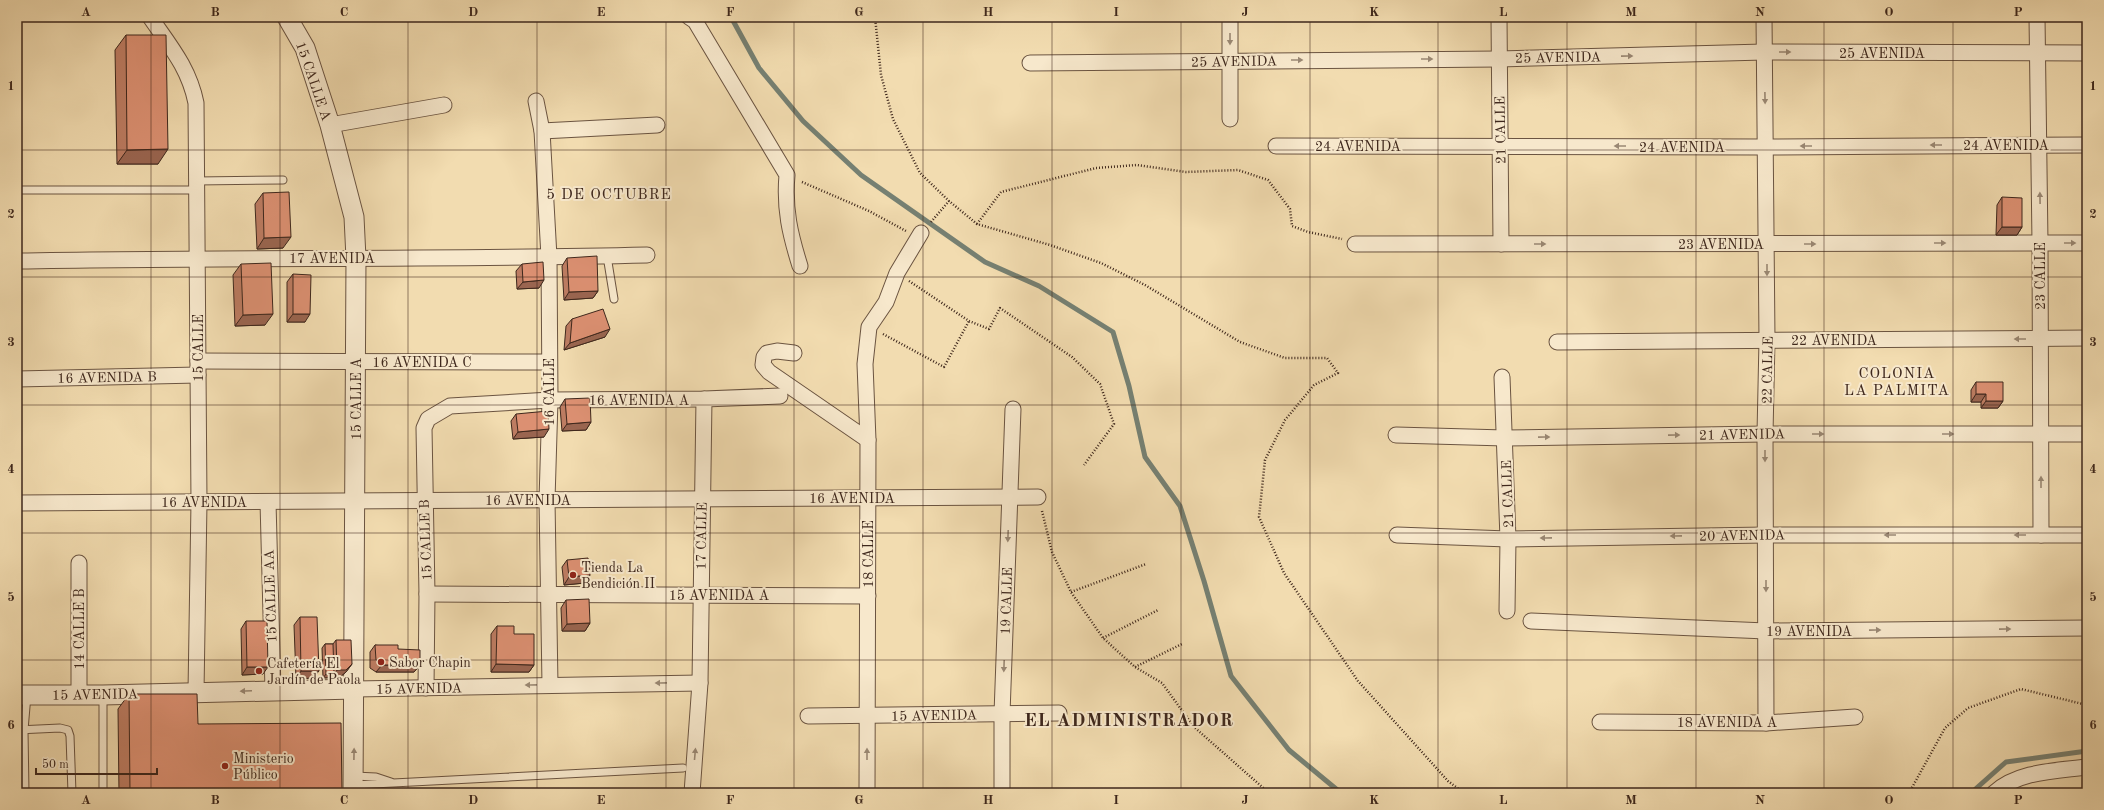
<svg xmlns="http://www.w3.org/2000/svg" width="2104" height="810" font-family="'Old Standard TT',serif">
<rect width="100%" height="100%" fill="#f2dcb0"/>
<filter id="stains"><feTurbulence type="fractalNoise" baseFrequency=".005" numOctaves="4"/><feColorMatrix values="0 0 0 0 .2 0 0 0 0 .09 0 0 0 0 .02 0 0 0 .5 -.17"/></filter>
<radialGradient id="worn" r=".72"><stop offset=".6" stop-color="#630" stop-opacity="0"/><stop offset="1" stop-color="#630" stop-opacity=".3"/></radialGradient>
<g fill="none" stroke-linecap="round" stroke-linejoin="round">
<g stroke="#768072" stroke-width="5">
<polyline points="731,17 759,68 803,121 861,175 985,262 1039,286 1113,332 1129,386 1145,457 1180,506 1204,581 1231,676 1289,750 1341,793"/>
<polyline points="1971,793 2006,762 2087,751"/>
</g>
<g stroke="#6b5441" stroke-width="9">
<g id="service">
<polyline points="196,181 283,180"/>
<polyline points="17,190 196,190"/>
<polyline points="607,256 614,299"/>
<polyline points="103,695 103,793"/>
<polyline points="17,730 60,728 68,730 70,736 72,793"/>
<polyline points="354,776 376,777 391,782"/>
<polyline points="354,785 683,768"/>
<polyline points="25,793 24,730 27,695"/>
</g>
</g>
<g stroke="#6b5441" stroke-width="17">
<g id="minor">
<path d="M150 17C170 46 189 68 196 103L199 502 196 692"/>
<path d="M689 17 695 21 787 175C784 209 790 234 800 266"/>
<polyline points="1499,17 1501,244"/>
<polyline points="1764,17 1767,340 1765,434 1766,723"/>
<polyline points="2037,17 2040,243 2041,535"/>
<polyline points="1030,63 1499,59 1764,52 2087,53"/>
<polyline points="536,101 542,131 549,257 550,400 547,500 550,685"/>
<polyline points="1230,119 1230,17"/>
<polyline points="330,125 444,105"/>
<polyline points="542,131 657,125"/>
<polyline points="1276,146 1766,147 2087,145"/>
<polyline points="1355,244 2087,243"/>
<path d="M17 261C227 257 437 260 647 255"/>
<polyline points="1557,342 2087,338"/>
<polyline points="794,353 777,351 767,353 764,357 763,365 769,372 868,440"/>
<polyline points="198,361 549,362"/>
<polyline points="1502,377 1508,539 1507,611"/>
<polyline points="17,379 198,375"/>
<polyline points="1396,435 1505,438 1765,434 2087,434"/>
<polyline points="268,502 273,690"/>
<polyline points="17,503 1038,497"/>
<polyline points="1397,535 1508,539 1766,535 2087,535"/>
<polyline points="79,563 79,695"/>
<polyline points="427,594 868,596"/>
<polyline points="1531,621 1766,631 2087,628"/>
<polyline points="426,688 427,594 424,428 428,419 450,406 550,400 704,399 780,396"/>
<polyline points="355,689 700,683"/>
<polyline points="808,716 1059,713"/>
<polyline points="1600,722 1766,723 1855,717"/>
<polyline points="692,793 700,683 704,399"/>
<polyline points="867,793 868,440 865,364 869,327 886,302 897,273 921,233"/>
<polyline points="1002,793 1002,714 1013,409"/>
<path d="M1994 793C2018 771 2056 771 2087 767"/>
</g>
</g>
<g stroke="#6b5441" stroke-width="21">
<g id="tertiary">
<polyline points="287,17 305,48 330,125 354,217 356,258 353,793"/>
<polyline points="17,695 103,695 355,689"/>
</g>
</g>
<g stroke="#3e271c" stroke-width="2.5" stroke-dasharray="1 2" stroke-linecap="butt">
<polyline points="875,17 881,75 893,119 920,173 949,201 977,224 1050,245 1101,263 1145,285 1240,342 1285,358 1327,358 1338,373 1314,385 1285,420 1265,460 1259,517 1284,573 1358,681 1448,781 1464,793"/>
<polyline points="802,182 869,211 906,231"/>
<polyline points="931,222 949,201"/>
<polyline points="977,224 1001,192 1096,168 1137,165 1186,172 1238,170 1268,180 1290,209 1292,226 1308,232 1342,239"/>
<polyline points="909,281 969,321 989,329 1000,308 1072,357 1100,384 1114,424 1084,465"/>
<polyline points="883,334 944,367 969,321"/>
<polyline points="1042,511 1052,552 1071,592 1103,638 1135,667 1162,683 1194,727 1269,793"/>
<polyline points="1071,592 1146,564"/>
<polyline points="1103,638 1158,610"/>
<polyline points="1135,667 1182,644"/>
<polyline points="1909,793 1945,728 1968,708 2021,689 2087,705"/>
</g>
<use href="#service" stroke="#f7e8cc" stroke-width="7"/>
<use href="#minor" stroke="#f7e8cc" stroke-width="15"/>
<use href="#tertiary" stroke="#f7e8cc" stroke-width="19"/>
</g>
<g fill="#bd7c62" stroke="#3e271c">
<polygon points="126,35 158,164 117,164 115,50"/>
<polygon points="263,193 283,248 257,249 255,204"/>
<polygon points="2002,197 2022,227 2017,235 1996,235 1997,205"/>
<polygon points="567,258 598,291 593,298 564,300 562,266"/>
<polygon points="241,264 265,325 235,326 233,275"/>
<polygon points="522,264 539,288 517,289 516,271"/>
<polygon points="293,274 305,322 287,322 287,282"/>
<polygon points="572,319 605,337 564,350 566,326"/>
<polygon points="1976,382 2003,401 1998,408 1981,408 1981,402 1971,402 1971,390"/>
<polygon points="565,399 591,422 586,430 562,431 560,407"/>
<polygon points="516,414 544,437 513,439 511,421"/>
<polygon points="567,560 590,575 585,583 564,585 562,567"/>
<polygon points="566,600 590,623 585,631 562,631 561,608"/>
<polygon points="300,617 313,678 296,679 294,625"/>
<polygon points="246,621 263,674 242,675 241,629"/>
<polygon points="497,626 514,634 534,665 529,672 491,672 491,634"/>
<polygon points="336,640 352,664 346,672 340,677 323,678 322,648 325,644 333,644"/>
<polygon points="375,645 398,649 420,665 414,672 376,672 370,668 370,652"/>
<polygon points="129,694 198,724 342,793 119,793 118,709"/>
</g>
<g fill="#9a6550" stroke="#3e271c">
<polygon points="168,149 158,164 117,164 127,150"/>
<polygon points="2002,227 2022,227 2017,235 1996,235"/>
<polygon points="291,237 283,248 257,249 264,238"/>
<polygon points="544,280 539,288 517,289 523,282"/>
<polygon points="598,291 593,298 564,300 569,292"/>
<polygon points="273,314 265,325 235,326 243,315"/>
<polygon points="293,314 310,314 305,322 287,322"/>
<polygon points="610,329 605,337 564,350 570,343"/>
<polygon points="1976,394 1986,394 1981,402 1971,402"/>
<polygon points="1986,401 2003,401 1998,408 1981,408"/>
<polygon points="591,422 586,430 562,431 567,424"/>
<polygon points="549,429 544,437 513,439 518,432"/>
<polygon points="590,575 585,583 564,585 569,577"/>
<polygon points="590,623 585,631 562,631 567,624"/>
<polygon points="352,664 346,672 340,677 323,678 326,674 334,674 337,670"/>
<polygon points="496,664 534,665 529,672 491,672"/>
<polygon points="382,665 420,665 414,672 376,672"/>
<polygon points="247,667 268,667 263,674 242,675"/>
<polygon points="301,671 319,671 313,678 296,679"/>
</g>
<g fill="#dc9072" stroke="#3e271c">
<polygon points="126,35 166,35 168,149 127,150"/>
<polygon points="289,192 291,237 264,238 263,193"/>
<polygon points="2002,197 2022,198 2022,227 2002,227"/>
<polygon points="597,256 598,291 569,292 567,258"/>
<polygon points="543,262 544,280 523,282 522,264"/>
<polygon points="271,263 273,314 243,315 241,264"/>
<polygon points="293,274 311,275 310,314 293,314"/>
<polygon points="603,309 610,329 570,343 572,319"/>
<polygon points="1976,382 2003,382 2003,401 1986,401 1986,394 1976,394"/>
<polygon points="590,398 591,422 567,424 565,399"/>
<polygon points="548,411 549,429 518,432 516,414"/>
<polygon points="588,558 590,575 569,577 567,560"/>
<polygon points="589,599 590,623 567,624 566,600"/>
<polygon points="300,617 317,617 319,671 301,671"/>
<polygon points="246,621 267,621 268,667 247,667"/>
<polygon points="497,626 514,626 514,634 534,634 534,665 496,664"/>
<polygon points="336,640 351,640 352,664 346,670 337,670"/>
<polygon points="325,644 333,644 334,674 326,674"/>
<polygon points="375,645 398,645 398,649 420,650 420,665 382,665 376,660"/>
<polygon points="129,694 197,694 198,724 341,723 342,793 130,793"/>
</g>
<defs><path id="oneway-solid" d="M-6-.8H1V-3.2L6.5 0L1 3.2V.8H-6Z"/></defs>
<g fill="#9a8874">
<use href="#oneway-solid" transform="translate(1230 39) rotate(90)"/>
<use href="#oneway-solid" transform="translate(1785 52)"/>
<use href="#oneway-solid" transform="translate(1627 56) rotate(-1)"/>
<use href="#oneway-solid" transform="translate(1427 59)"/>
<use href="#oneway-solid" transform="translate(1297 60)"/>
<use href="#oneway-solid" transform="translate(1765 98) rotate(89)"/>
<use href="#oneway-solid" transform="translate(1936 145) rotate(180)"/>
<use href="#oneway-solid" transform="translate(1620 146) rotate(-180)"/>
<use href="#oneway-solid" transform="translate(1806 146) rotate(180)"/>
<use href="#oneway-solid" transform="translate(2040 198) rotate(-91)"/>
<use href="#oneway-solid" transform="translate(1940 243)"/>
<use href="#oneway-solid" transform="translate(2070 243)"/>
<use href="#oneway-solid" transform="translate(1540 244)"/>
<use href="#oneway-solid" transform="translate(1810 244)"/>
<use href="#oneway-solid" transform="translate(1767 270) rotate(90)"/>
<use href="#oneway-solid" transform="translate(2020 339) rotate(180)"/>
<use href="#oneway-solid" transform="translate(1818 434)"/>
<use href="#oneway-solid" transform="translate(1948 434)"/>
<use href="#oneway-solid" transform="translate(1674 435) rotate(-1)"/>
<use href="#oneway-solid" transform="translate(1544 437) rotate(-1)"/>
<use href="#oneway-solid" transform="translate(1765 456) rotate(90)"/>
<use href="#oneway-solid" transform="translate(2041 482) rotate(-90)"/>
<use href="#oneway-solid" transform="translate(1890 535) rotate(180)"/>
<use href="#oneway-solid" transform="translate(2020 535) rotate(180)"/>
<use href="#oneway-solid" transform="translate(1008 536) rotate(92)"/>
<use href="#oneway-solid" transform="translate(1676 536) rotate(179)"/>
<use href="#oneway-solid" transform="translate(1546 538) rotate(179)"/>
<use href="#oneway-solid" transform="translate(1766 586) rotate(90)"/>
<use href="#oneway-solid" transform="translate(2005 629) rotate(-1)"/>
<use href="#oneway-solid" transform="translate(1875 630) rotate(-1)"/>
<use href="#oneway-solid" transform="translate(1004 666) rotate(92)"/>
<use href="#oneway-solid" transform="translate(661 683) rotate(179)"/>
<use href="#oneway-solid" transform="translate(531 685) rotate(179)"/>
<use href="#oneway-solid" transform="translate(246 691) rotate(178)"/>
<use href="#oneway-solid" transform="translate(354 754) rotate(-89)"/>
<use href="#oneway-solid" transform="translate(695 754) rotate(-85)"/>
<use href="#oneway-solid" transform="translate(867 754) rotate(-90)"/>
</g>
<path fill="none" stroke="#3e271c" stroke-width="1" stroke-opacity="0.55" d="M151 17V793M280 17V793M408 17V793M537 17V793M666 17V793M794 17V793M923 17V793M1052 17V793M1181 17V793M1310 17V793M1438 17V793M1567 17V793M1696 17V793M1824 17V793M1953 17V793M17 150H2087M17 277H2087M17 405H2087M17 533H2087M17 660H2087"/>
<g fill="#8f2418" stroke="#f7e8cc" stroke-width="1.5">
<circle cx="573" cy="575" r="4"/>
<circle cx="381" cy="662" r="4"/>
<circle cx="259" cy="671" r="4"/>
<circle cx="225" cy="766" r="4"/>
</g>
<g text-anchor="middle" stroke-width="4" stroke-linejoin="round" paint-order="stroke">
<g font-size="14" fill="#3e271c" stroke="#f7e8cc">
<text x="1882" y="58">25 AVENIDA</text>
<text transform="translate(1558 57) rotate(-1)" y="5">25 AVENIDA</text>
<text transform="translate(1234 61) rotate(-1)" y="5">25 AVENIDA</text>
<text transform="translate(314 81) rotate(71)" y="5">15 CALLE A</text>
<text transform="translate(1500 130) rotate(-91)" y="5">21 CALLE</text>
<text x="2006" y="150">24 AVENIDA</text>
<text x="1358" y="151">24 AVENIDA</text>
<text x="1682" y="152">24 AVENIDA</text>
<text x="1721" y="249">23 AVENIDA</text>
<text x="332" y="263">17 AVENIDA</text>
<text transform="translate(2040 276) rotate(-90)" y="5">23 CALLE</text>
<text x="1834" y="345">22 AVENIDA</text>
<text transform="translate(198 348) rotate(-90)" y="5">15 CALLE</text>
<text x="422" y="367">16 AVENIDA C</text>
<text transform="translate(1767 370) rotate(-89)" y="5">22 CALLE</text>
<text transform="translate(107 377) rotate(-1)" y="5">16 AVENIDA B</text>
<text transform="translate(549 392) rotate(-90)" y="5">16 CALLE</text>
<text transform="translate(356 399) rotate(-90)" y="5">15 CALLE A</text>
<text x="639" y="405">16 AVENIDA A</text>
<text transform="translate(1742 434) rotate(-1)" y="5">21 AVENIDA</text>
<text transform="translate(1507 494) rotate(-92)" y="5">21 CALLE</text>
<text x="852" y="503">16 AVENIDA</text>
<text x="528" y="505">16 AVENIDA</text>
<text x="204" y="507">16 AVENIDA</text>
<text transform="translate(1742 535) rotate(-1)" y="5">20 AVENIDA</text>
<text transform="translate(701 536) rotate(-89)" y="5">17 CALLE</text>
<text transform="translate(425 540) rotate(-92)" y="5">15 CALLE B</text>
<text transform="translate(868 554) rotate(-90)" y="5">18 CALLE</text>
<text x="719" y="600">15 AVENIDA A</text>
<text transform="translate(270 596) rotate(-92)" y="5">15 CALLE AA</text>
<text transform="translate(1006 601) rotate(-88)" y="5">19 CALLE</text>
<text transform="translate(79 629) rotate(-90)" y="5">14 CALLE B</text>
<text x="1809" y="636">19 AVENIDA</text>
<text transform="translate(419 688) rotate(-1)" y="5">15 AVENIDA</text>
<text transform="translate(95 694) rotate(-1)" y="5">15 AVENIDA</text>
<text transform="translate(934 715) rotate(-1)" y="5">15 AVENIDA</text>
<text x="1727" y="727">18 AVENIDA A</text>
</g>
<g font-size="14" fill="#3e271c" stroke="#f7e8cc" text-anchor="start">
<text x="581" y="572">Tienda La<tspan x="581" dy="16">Bendición II</tspan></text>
<text x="389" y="667">Sabor Chapin</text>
<text x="267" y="668">Cafetería El<tspan x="267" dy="16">Jardín de Paola</tspan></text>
<text x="233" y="763">Ministerio<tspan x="233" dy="16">Público</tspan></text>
</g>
<g font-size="15" letter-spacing="1" fill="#3e271c" stroke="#f7e8cc">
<text x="609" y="199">5 DE OCTUBRE</text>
<text x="1897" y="378">COLONIA<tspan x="1897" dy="17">LA PALMITA</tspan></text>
</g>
<g font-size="18" font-weight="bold" letter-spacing="1" fill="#3e271c" stroke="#f7e8cc">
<text x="1129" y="726">EL ADMINISTRADOR</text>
</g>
</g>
<rect width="2104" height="810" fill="none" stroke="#f2dcb0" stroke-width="44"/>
<path d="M36 768v6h121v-6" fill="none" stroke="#3e271c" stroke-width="2"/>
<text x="42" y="768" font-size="12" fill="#3e271c" stroke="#f7e8cc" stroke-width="3" paint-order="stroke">50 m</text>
<rect x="22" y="22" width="2060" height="766" fill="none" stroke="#3e271c" stroke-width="1.5"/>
<g font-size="13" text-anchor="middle" font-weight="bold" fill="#3e271c">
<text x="86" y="16">A</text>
<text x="215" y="16">B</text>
<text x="344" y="16">C</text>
<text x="473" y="16">D</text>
<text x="601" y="16">E</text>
<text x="730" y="16">F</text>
<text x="859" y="16">G</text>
<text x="988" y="16">H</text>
<text x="1116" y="16">I</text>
<text x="1245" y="16">J</text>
<text x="1374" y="16">K</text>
<text x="1503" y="16">L</text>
<text x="1631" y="16">M</text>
<text x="1760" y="16">N</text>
<text x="1889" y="16">O</text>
<text x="2018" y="16">P</text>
<text x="11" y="90">1</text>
<text x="2093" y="90">1</text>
<text x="11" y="218">2</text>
<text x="2093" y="218">2</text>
<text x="11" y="346">3</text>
<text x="2093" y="346">3</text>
<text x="11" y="473">4</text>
<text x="2093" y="473">4</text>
<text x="11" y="601">5</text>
<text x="2093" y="601">5</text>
<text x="11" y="729">6</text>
<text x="2093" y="729">6</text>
<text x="86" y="804">A</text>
<text x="215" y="804">B</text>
<text x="344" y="804">C</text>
<text x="473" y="804">D</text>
<text x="601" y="804">E</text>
<text x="730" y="804">F</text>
<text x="859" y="804">G</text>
<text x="988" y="804">H</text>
<text x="1116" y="804">I</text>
<text x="1245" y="804">J</text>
<text x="1374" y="804">K</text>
<text x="1503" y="804">L</text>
<text x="1631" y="804">M</text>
<text x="1760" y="804">N</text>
<text x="1889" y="804">O</text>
<text x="2018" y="804">P</text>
</g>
<rect width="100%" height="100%" filter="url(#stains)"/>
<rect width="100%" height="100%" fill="url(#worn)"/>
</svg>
